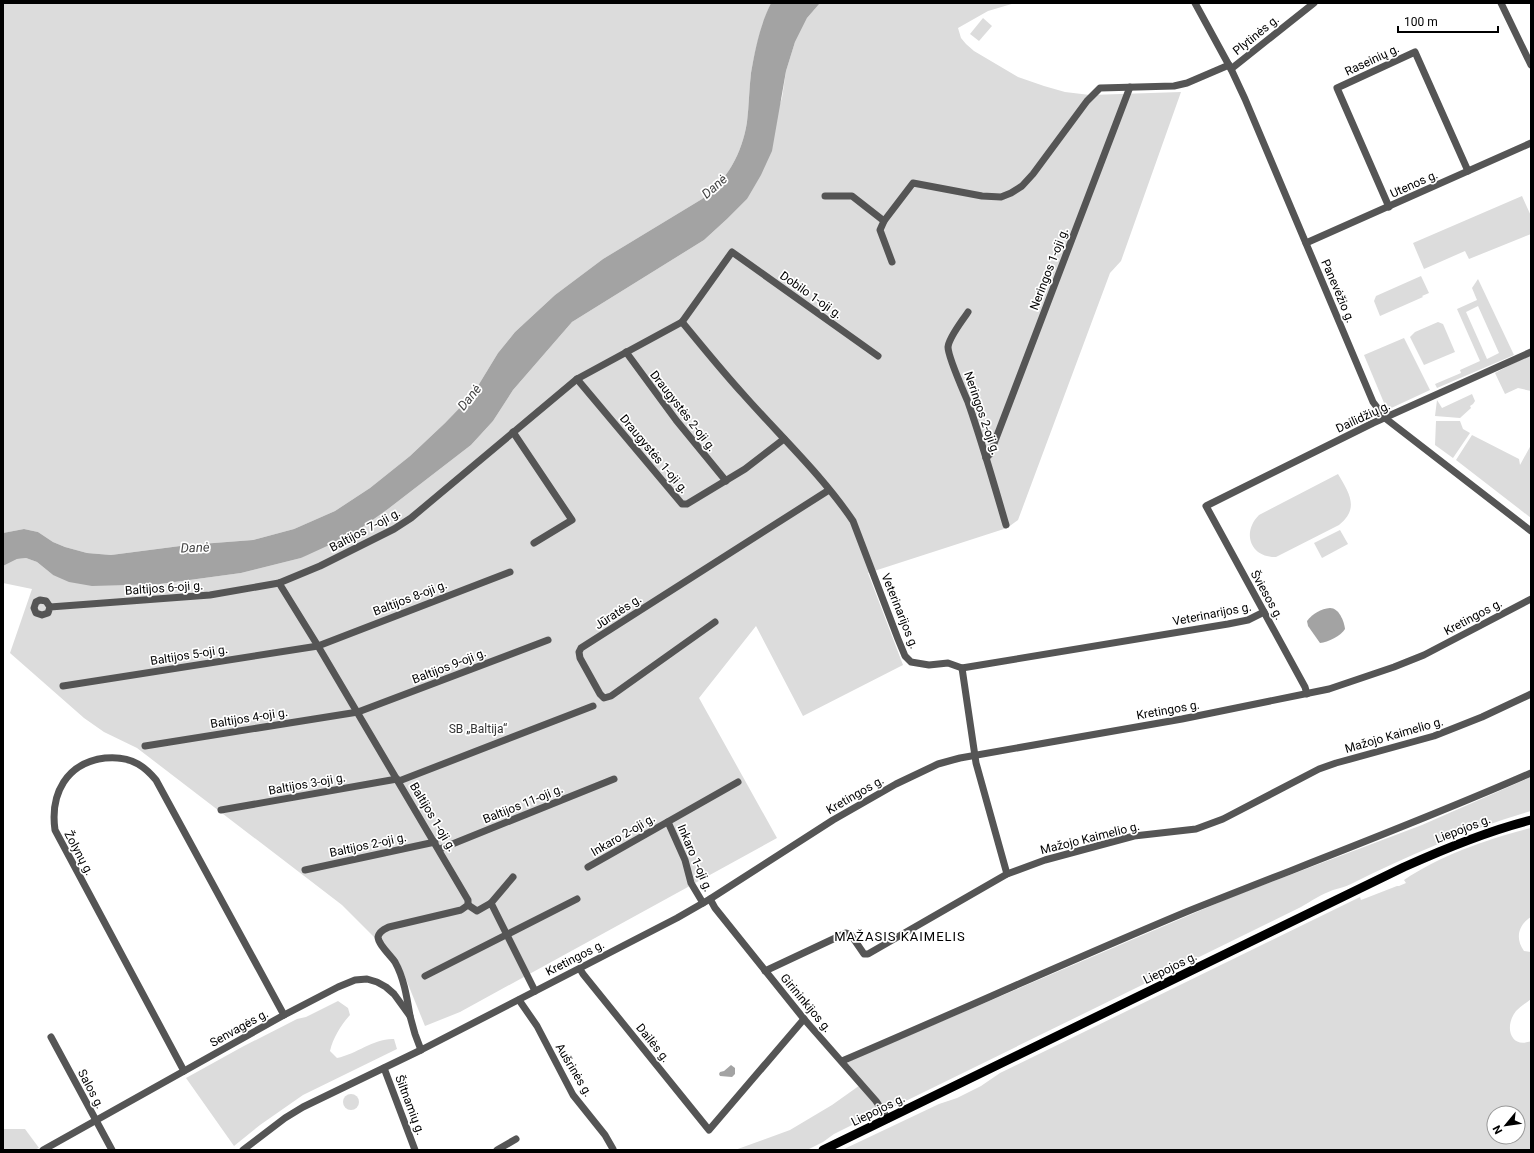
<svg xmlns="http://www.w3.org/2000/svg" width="1534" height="1153" font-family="Roboto,sans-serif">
<rect width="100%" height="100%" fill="#fff"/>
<g fill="#dcdcdc" fill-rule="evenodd">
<path d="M3 3H771C761 25 755 50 751 73 749 89 749 106 747 122 742 154 727 180 702 199L603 259 555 295 515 332 498 353 473 394 445 423 410 456 370 488 335 511 294 529 253 540 188 545 111 555 87 553 65 547 53 542 38 532 24 529 3 533Z"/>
<polygon points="820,3 1015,3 988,11 958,28 961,38 966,44 974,51 1018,77 1044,86 1065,92 1090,95 1181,92 1121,261 1110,273 1018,520 1007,528 868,573 903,665 803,716 756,626 699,698 777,838 460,1012 425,1026 399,962 342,905 137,748 104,732 84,718 10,653 32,589 3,583 3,566 17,559 26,558 37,562 53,575 160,584 241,573 301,558 388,509 471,445 493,421 513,390 572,322 704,240 727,219 747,199 782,98 786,71 795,42 807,18"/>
<polygon points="983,18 992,26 979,41 970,34"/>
<polygon points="1522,196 1531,216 1531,234 1469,259 1465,251 1424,269 1413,243"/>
<polygon points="1421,276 1429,293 1422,296 1423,297 1380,316 1374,301 1376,296"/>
<path d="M1478 279 1514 355 1437 388 1435 384 1461 373 1460 370 1480 361 1457 309 1477 300 1472 288ZM1478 306 1499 353 1487 359 1466 312Z"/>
<polygon points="1438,322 1443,324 1455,352 1424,365 1410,337 1415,332"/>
<polygon points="1404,338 1430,390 1387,410 1364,355"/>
<polygon points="1531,354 1531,391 1518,388 1505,394 1495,373"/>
<polygon points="1472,394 1475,401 1473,404 1470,406 1471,408 1460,418 1435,416 1437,400 1442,408"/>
<polygon points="1436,421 1460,421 1463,429 1470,433 1453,458 1435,445"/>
<polygon points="1472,435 1519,459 1520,465 1531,445 1531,518 1456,460"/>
<path d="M1338 474C1349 493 1360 508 1339 525L1276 557C1251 558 1241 533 1259 515Z"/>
<polygon points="1340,530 1348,544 1322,558 1314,543"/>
<path d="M1531 777V811C1469 829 1409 855 1351 884 1345 887 1339 888 1333 890 1322 894 1311 901 1301 907L869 1119 852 1125 834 1134 823 1142 807 1150H735L790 1130 832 1105 863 1083 847 1062 1234 896 1422 825Z"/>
<path d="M1531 828V917C1518 925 1515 939 1524 951L1531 952V999C1526 1003 1520 1007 1516 1011 1504 1026 1510 1049 1531 1041V1150H842L939 1104 957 1098 981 1086 1000 1073 1360 897 1361 900 1397 886H1399L1406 883 1404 880C1439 856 1490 838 1531 828ZM1494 1113H1518V1137H1494Z"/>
<path d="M338 1001 348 1008 350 1015C341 1025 333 1038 330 1051L337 1058C357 1054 374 1038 394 1039L397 1049 303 1095 260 1125 234 1146 186 1078 242 1047 297 1019 306 1017Z"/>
<circle cx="351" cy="1102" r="8"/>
<polygon points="3,1129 25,1129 39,1148 34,1150 3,1150"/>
</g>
<g fill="#a3a3a3">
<path d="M771 3H820L807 18 795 42 786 71 772 151 761 175 747 199 727 219 704 240 572 322 513 390 493 421 471 445 388 509 351 535 301 558 241 573 160 584 92 586 69 582 53 575 37 562 26 558 17 559 3 566V533L24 529 38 532 53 542 65 547 87 553 111 555 188 545 253 540 294 529 335 511 370 488 410 456 445 423 473 394 498 353 515 332 555 295 603 259 702 199C727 180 742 154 747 122 749 106 749 89 751 73 755 50 760 25 771 3Z"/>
<path d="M1330 608C1339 608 1344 621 1345 629 1341 636 1328 642 1320 643L1308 626 1307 621C1313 613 1321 609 1330 608Z"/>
<polygon points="731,1065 735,1068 735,1074 732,1077 720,1076 719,1074 720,1072 724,1071"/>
</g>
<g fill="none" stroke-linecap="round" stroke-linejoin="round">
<g stroke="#555" stroke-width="7">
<polyline points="1195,3 1231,69 1245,99 1373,402 1385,418 1531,531"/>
<polyline points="1501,3 1531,65"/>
<polyline points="1231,69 1314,3"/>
<polyline points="825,196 852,196 884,221 880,230 892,262"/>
<polyline points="1389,207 1337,88 1415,52 1468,171"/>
<polyline points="884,221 913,183 982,196 1001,197 1011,193 1022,186 1033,174 1087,101 1100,88 1174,86 1187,83 1229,65"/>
<polyline points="1306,243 1531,143"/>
<path d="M968 312C963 320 949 337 948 347 948 357 963 390 968 402 982 442 994 484 1006 525"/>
<path d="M682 322C702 346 722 371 743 394 780 436 822 475 853 521L898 639 905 656 911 662 929 665 948 663 962 668 1228 624 1248 620 1264 612"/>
<polyline points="626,352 676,420 726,481"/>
<polyline points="577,379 682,504 687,504 745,469 784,439"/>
<polyline points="513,432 572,520 534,543"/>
<polyline points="986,458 990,454 1130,87"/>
<path d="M279 583 318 646 468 900V905L461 910 389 927C385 929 379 931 378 937 378 944 391 956 395 962 404 978 407 998 410 1016"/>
<polyline points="50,607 48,613 42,615 36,613 34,608 36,602 40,600 46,601 50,607 210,595 279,583 320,566 394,529 411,518 577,379 682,322 732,252 878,356"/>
<polyline points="715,622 611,696 604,698 600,694 580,658 579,652 581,648 829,490"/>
<polyline points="962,668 976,763 1007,874"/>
<polyline points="63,686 318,646 510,572"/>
<polyline points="1307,694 1305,687 1206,506 1373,423 1531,352"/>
<polyline points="145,746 358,712 548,640"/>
<polyline points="399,781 593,706"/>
<polyline points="221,810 397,779"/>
<polyline points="668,822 685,860 691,883 703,903"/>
<polyline points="440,849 614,779"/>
<polyline points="588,867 738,782"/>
<polyline points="305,870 435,842"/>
<polyline points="710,899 715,908 804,1019 876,1101 888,1119"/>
<polyline points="491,903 513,877"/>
<polyline points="468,905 477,911 491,903 535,991"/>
<polyline points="580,969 583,974 709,1130 804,1019"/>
<polyline points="765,971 846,933 851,935 864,954 868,954 1007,874 1045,860 1134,836 1196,829 1223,819 1319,769 1336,763 1434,736 1482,717 1531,694"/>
<polyline points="425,976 577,899"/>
<polyline points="519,1000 537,1026 573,1095 605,1135 613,1149"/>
<polyline points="51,1037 112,1150"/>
<path d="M842 1061C957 1012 1071 960 1186 912 1301 866 1417 823 1531 773"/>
<polyline points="384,1068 415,1150"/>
<path d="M184 1071 55 830C50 794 66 763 105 758 116 757 128 758 138 764 145 768 151 774 156 780L284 1015"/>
<polyline points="43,1150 284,1015 338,987 355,980 367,979 377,982 386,987 394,994 410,1016 415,1034 421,1050"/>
<polyline points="243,1150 285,1118 303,1107 421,1050 677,918 710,899 833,820 896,784 938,764 960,758 1182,719 1329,689 1394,667 1424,655 1531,599"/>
<polyline points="497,1150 516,1139"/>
</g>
<path stroke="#000" stroke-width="9" d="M823 1150 1404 867C1446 848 1487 831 1531 820"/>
</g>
<g text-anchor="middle" stroke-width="3.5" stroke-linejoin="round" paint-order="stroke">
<g font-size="12" fill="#000" stroke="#fff">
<text transform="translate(1256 35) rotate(-39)" y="4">Plytinės g.</text>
<text transform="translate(1372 60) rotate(-25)" y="4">Raseinių g.</text>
<text transform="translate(1414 184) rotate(-24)" y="4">Utenos g.</text>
<text transform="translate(1049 269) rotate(-69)" y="4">Neringos 1-oji g.</text>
<text transform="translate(1338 291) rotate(67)" y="4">Panevėžio g.</text>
<text transform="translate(811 295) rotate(35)" y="4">Dobilo 1-oji g.</text>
<text transform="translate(683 411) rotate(52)" y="4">Draugystės 2-oji g.</text>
<text transform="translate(982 413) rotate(71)" y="4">Neringos 2-oji g.</text>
<text transform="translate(1363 417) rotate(-25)" y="4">Dailidžių g.</text>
<text transform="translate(654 454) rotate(50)" y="4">Draugystės 1-oji g.</text>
<text transform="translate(365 530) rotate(-28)" y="4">Baltijos 7-oji g.</text>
<text transform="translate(164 588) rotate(-4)" y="4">Baltijos 6-oji g.</text>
<text transform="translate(1267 595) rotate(61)" y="4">Šviesos g.</text>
<text transform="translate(410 598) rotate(-21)" y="4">Baltijos 8-oji g.</text>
<text transform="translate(900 611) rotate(68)" y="4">Veterinarijos g.</text>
<text transform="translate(618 612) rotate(-33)" y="4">Jūratės g.</text>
<text transform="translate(1212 614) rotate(-11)" y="4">Veterinarijos g.</text>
<text transform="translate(1473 617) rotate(-28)" y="4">Kretingos g.</text>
<text transform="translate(189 655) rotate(-9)" y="4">Baltijos 5-oji g.</text>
<text transform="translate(449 666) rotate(-21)" y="4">Baltijos 9-oji g.</text>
<text transform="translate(1168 710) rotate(-10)" y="4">Kretingos g.</text>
<text transform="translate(249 718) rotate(-9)" y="4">Baltijos 4-oji g.</text>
<text transform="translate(1394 735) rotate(-16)" y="4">Mažojo Kaimelio g.</text>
<text transform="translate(307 784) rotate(-10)" y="4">Baltijos 3-oji g.</text>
<text transform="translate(855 795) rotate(-30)" y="4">Kretingos g.</text>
<text transform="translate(523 804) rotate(-22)" y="4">Baltijos 11-oji g.</text>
<text transform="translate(433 817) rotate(59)" y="4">Baltijos 1-oji g.</text>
<text transform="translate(1463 829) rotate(-21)" y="4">Liepojos g.</text>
<text transform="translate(623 835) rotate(-30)" y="4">Inkaro 2-oji g.</text>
<text transform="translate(1090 838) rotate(-14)" y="4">Mažojo Kaimelio g.</text>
<text transform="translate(368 845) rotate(-12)" y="4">Baltijos 2-oji g.</text>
<text transform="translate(79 853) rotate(62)" y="4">Žolynų g.</text>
<text transform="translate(695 858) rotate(67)" y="4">Inkaro 1-oji g.</text>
<text transform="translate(575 958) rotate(-27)" y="4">Kretingos g.</text>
<text transform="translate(1170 968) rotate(-26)" y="4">Liepojos g.</text>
<text transform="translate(806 1003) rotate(50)" y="4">Girininkijos g.</text>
<text transform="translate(239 1028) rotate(-29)" y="4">Senvagės g.</text>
<text transform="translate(653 1043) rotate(51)" y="4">Dailės g.</text>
<text transform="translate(574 1070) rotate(59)" y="4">Aušrinės g.</text>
<text transform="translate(91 1089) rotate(62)" y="4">Salos g.</text>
<text transform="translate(410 1105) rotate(69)" y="4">Šiltnamių g.</text>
<text transform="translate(878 1110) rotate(-26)" y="4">Liepojos g.</text>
</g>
<g font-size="12" fill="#333" stroke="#fff">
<text x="478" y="733">SB „Baltija“</text>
</g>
<g font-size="13" font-style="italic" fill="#444" stroke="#fff">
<text transform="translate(714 186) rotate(-41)" y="5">Danė</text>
<text transform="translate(469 397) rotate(-51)" y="5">Danė</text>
<text transform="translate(195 547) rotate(-2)" y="5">Danė</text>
</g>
<g font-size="13" letter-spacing="1" fill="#000" stroke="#fff">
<text x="900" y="941">MAŽASIS KAIMELIS</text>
</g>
</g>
<rect width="1534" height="1153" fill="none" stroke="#000000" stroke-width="8"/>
<g transform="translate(1506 1125) rotate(241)"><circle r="19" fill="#ffffff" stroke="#999999"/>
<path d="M0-3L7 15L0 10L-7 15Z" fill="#000000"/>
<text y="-6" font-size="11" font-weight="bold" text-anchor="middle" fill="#000000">N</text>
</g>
<path d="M1398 26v6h100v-6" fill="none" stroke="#000000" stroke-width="2"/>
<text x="1404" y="26" font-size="12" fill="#000000" stroke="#ffffff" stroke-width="3" paint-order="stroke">100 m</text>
</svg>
